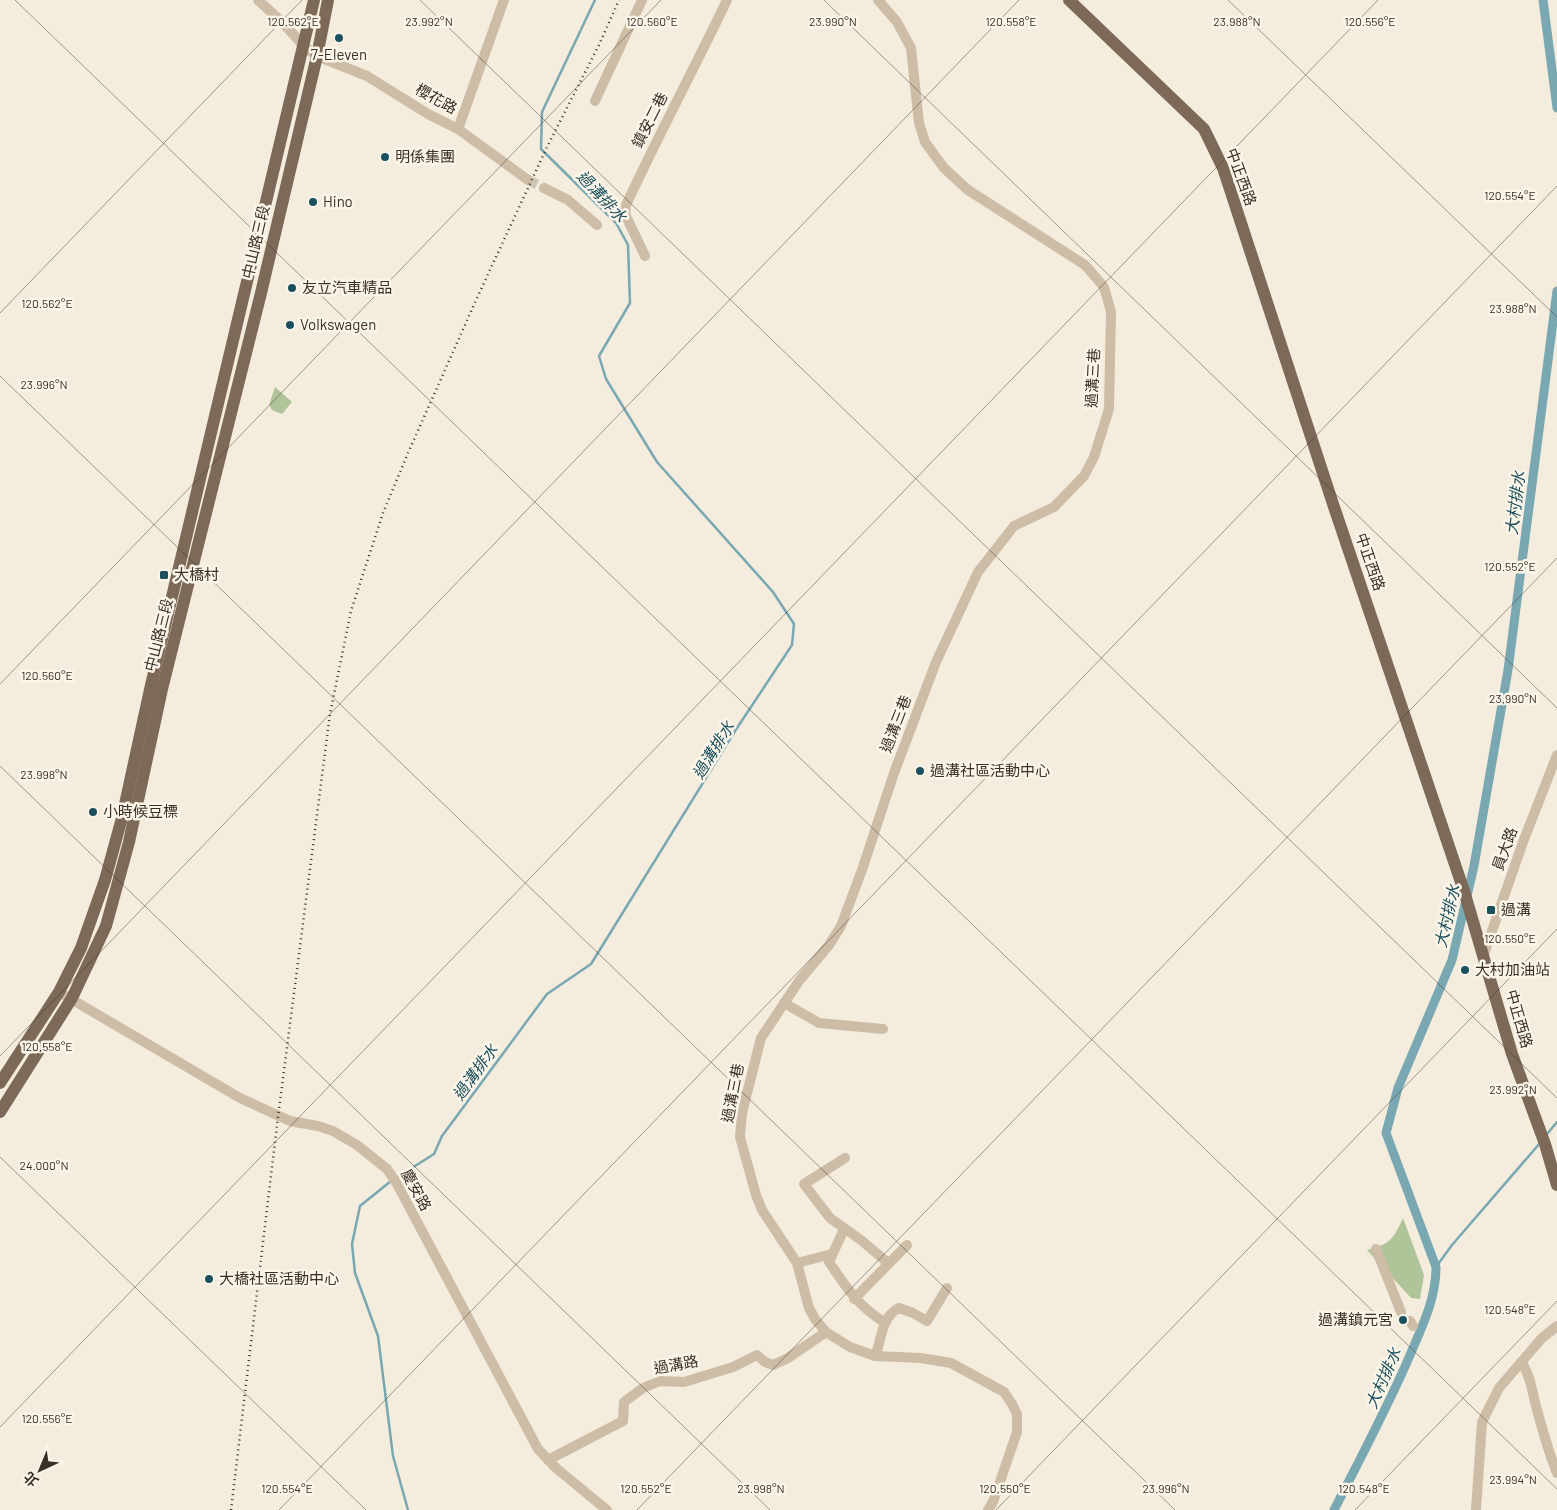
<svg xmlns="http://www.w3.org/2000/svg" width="1557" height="1510" font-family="Barlow,'Noto Sans TC',sans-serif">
<rect width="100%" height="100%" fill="#f4ecdc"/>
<g fill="#b0c49a">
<polygon points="275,387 292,402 282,414 272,410 269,405"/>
<path d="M1403 1218 1424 1275 1420 1299 1411 1298 1367 1250C1390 1244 1393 1240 1403 1218Z"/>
</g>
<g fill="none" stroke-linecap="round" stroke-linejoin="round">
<g stroke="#79a8b3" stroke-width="2.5">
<polyline points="1547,1134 1557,1122"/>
<polyline points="396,1178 434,1154 442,1136 547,994 591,964 735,731 792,645 794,624 773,592 657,462 606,379 599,356 630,303 628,245 616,223 541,149 542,112 595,0"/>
<polyline points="391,1181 360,1206 352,1244 355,1273 378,1336 393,1456 408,1510"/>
<polyline points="1436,1267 1452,1245 1540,1143"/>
</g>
<g stroke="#79a8b3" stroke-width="9">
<polyline points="1543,0 1557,108"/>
<path d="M1334 1510C1359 1461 1385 1412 1407 1362 1420 1331 1436 1301 1436 1267L1386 1133 1398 1088 1452 960 1474 866 1508 670 1557 291"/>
</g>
<polyline stroke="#cfc6b8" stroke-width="10" stroke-dasharray="10 5" stroke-linecap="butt" points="528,180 544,188"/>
<g stroke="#cdbda7" stroke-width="10">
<polyline points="258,0 281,21 304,46 317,56 367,76 428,114 458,129 528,180"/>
<polyline points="878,0 897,22 911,48 919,123 925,142 944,168 968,190 1085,265 1104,287 1111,312 1109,409 1094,457 1084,476 1054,507 1014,526 978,572 936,662 894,773 862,870 841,926 829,945 799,981 761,1038 742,1113 740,1137 756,1195 762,1210 797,1263 809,1308 815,1319 826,1332 850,1347 875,1356 921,1358 951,1363 1004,1392 1012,1404 1017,1414 1017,1432 993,1502 988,1510"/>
<polyline points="595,101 642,0"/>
<polyline points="458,129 504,0"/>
<polyline points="544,188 568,200 597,225"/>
<path d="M645 256 625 214 626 205C658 136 694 69 727 0"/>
<polyline points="1484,954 1523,842 1557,755"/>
<polyline points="59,992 240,1098 290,1121 318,1126 333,1131 357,1145 387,1169 397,1184 538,1449 556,1468 607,1510"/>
<polyline points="784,1003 819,1023 883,1029"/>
<polyline points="845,1158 804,1184 830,1218 861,1240 888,1263"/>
<path d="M844 1229 829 1262C846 1287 858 1306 884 1322"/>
<polyline points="1376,1249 1401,1312"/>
<polyline points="797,1263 832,1254"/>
<polyline points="854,1299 907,1245"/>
<polyline points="1410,1321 1413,1326"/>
<path d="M875 1356C882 1339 881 1317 899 1308L913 1313 927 1321 947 1288"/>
<path d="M1521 1362C1530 1374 1532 1391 1536 1406 1542 1428 1548 1451 1557 1473"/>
<polyline points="548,1460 623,1421 624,1402 643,1388 660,1381 684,1382 733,1367 757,1355 765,1362 773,1365 788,1358 826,1332"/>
<polyline points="1476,1510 1482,1422 1499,1388 1542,1338 1557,1326"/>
</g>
<g stroke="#7c6958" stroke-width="12">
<polyline points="1069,0 1204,129 1223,168 1334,507 1464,891 1512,1054 1545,1144 1557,1185"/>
<polyline points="0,1083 59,992 81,948 105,880 122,818 151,685 314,0"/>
<polyline points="0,1112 72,998 106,926 129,842 162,689 261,293 317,56 328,0"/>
</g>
<polyline stroke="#393028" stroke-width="2.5" stroke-dasharray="1 4" stroke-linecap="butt" points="231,1510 278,1117 330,714 351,611 383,513 408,453 477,298 547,147 599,45 619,0"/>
</g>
<path fill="none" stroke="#393028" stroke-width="1" stroke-opacity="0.45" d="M15 0 1557 1489M420 0 1557 1098M824 0 1557 708M1228 0 1557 317M0 313 302 0M0 376 1175 1510M0 684 661 0M0 766 770 1510M0 1056 1019 0M0 1157 366 1510M0 1427 1378 0M279 1510 1557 186M637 1510 1557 558M996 1510 1557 929M1355 1510 1557 1301"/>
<g fill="#1a505d" stroke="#fbf5e9" stroke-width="2">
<circle cx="339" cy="38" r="5"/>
<circle cx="385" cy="157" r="5"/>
<circle cx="313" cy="202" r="5"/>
<circle cx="292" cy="288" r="5"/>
<circle cx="290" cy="325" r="5"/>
<rect x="159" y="570" width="10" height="10" rx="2.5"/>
<circle cx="920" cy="771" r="5"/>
<circle cx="93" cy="812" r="5"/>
<rect x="1486" y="905" width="10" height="10" rx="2.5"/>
<circle cx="1465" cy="970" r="5"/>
<circle cx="209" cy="1279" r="5"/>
<circle cx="1403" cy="1320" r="5"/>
</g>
<g text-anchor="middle" stroke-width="5" stroke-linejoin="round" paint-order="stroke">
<g font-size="15" fill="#393028" stroke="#fbf5e9" text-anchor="start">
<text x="339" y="60" text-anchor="middle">7-Eleven</text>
<text x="395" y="162">明係集團</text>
<text x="323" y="207">Hino</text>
<text x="302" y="293">友立汽車精品</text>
<text x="300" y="330">Volkswagen</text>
<text x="174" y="580">大橋村</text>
<text x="930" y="776">過溝社區活動中心</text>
<text x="103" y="817">小時候豆標</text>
<text x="1501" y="915">過溝</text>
<text x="1475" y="975">大村加油站</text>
<text x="219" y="1284">大橋社區活動中心</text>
<text x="1393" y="1325" text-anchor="end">過溝鎮元宮</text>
</g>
<g font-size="15" fill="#393028" stroke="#fbf5e9">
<text transform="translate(436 99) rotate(29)" y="5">櫻花路</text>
<text transform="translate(650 120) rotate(-63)" y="5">鎮安二巷</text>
<text transform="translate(1241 177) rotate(70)" y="5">中正西路</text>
<text transform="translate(256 242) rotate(-77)" y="5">中山路三段</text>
<text transform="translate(1093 378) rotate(-87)" y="5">過溝三巷</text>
<text transform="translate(1370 562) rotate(71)" y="5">中正西路</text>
<text transform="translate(159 635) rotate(-76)" y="5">中山路三段</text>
<text transform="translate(896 724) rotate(-69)" y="5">過溝三巷</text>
<text transform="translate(1505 849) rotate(-70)" y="5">員大路</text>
<text transform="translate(1519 1019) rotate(74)" y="5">中正西路</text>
<text transform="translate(733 1093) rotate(-79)" y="5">過溝三巷</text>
<text transform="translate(416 1190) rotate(61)" y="5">慶安路</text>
<text transform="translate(676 1365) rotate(-10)" y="5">過溝路</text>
</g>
<g font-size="16" font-style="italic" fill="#1a505d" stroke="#fbf5e9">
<text transform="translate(602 196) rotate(47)" y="6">過溝排水</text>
<text transform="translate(1515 503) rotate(-83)" y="6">大村排水</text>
<text transform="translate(713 750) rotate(-58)" y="6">過溝排水</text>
<text transform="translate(1447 916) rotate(-77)" y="6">大村排水</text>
<text transform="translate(475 1072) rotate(-54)" y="6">過溝排水</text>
<text transform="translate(1383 1378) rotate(-66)" y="6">大村排水</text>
</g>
</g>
<g font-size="12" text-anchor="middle" fill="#393028" stroke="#fbf5e9" stroke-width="5" stroke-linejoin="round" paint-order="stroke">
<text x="429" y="26">23.992°N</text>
<text x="1237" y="26">23.988°N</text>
<text x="833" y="26">23.990°N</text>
<text x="652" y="26">120.560°E</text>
<text x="293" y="26">120.562°E</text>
<text x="1011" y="26">120.558°E</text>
<text x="1370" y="26">120.556°E</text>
<text x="1510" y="200">120.554°E</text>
<text x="47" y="308">120.562°E</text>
<text x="1513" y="313">23.988°N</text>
<text x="44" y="389">23.996°N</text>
<text x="1510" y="571">120.552°E</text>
<text x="47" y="680">120.560°E</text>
<text x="1513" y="703">23.990°N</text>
<text x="44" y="779">23.998°N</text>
<text x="1510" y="943">120.550°E</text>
<text x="47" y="1051">120.558°E</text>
<text x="1513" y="1094">23.992°N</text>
<text x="44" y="1170">24.000°N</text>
<text x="1510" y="1314">120.548°E</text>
<text x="47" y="1423">120.556°E</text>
<text x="1513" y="1484">23.994°N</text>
<text x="287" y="1493">120.554°E</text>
<text x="646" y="1493">120.552°E</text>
<text x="1005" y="1493">120.550°E</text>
<text x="1364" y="1493">120.548°E</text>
<text x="761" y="1493">23.998°N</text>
<text x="1166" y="1493">23.996°N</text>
</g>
<g transform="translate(40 1470) rotate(224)" stroke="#fbf5e9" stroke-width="4" paint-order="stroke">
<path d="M0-4L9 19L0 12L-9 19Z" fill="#393028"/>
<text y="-8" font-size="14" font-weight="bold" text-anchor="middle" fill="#393028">北</text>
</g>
</svg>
